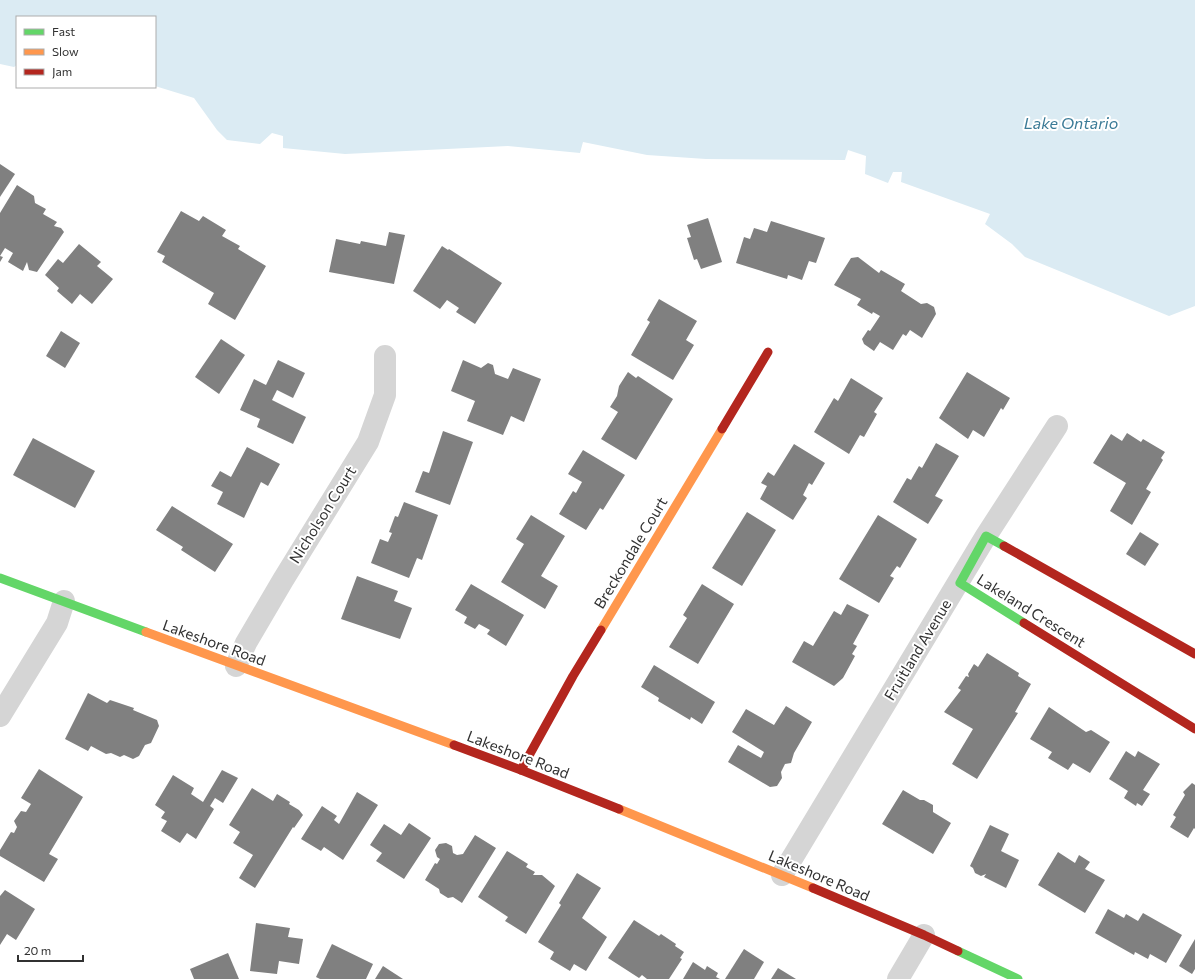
<svg xmlns="http://www.w3.org/2000/svg" width="1195" height="979" font-family="Commissioner,sans-serif">
<rect width="100%" height="100%" fill="#fff"/>
<polygon fill="#dbebf3" points="0,0 1195,0 1195,306 1169,316 1025,257 1012,244 985,224 990,214 901,182 902,172 893,172 888,183 865,174 866,156 848,150 845,160 706,159 647,155 583,142 580,153 508,146 345,154 283,148 283,136 272,133 260,144 227,140 217,130 194,98 155,86 155,17 17,17 17,65 14,67 0,64"/>
<g fill="#808080">
<polygon points="0,164 15,174 0,197"/>
<polygon points="17,185 34,196 35,203 46,209 43,214 57,222 54,226 61,228 64,232 37,272 29,270 27,262 23,271 8,262 13,253 5,248 0,256 3,257 0,262 0,213"/>
<polygon points="181,211 199,221 203,216 226,230 222,236 240,246 238,249 266,266 235,320 208,304 214,293 162,262 165,256 157,252"/>
<polygon points="708,218 722,262 701,269 697,259 694,260 687,238 691,237 687,225"/>
<polygon points="771,221 825,238 816,263 809,261 802,280 788,275 787,279 736,263 744,237 750,239 754,228 767,232"/>
<polygon points="389,232 405,235 394,284 329,272 336,239 360,244 361,241 386,246"/>
<polygon points="79,244 101,262 97,266 113,279 92,304 80,294 72,304 57,291 59,288 45,275 58,259 63,263"/>
<polygon points="442,246 448,250 449,249 502,283 475,324 456,312 459,308 447,300 440,309 413,291"/>
<polygon points="858,257 879,273 881,270 905,284 901,291 921,304 927,303 934,307 936,314 922,338 910,330 906,336 903,334 893,350 880,342 874,351 864,344 862,339 868,330 870,331 880,316 873,312 872,314 857,305 861,299 834,285 851,258"/>
<polygon points="659,299 697,321 686,340 694,345 673,380 631,355 650,322 647,320"/>
<polygon points="61,331 80,343 65,368 46,356"/>
<polygon points="221,339 245,355 219,394 195,377"/>
<polygon points="278,360 305,373 293,398 277,390 272,400 306,417 293,444 257,427 260,419 240,410 254,379 266,385"/>
<polygon points="463,360 481,368 488,363 493,365 495,374 508,379 513,368 541,379 524,422 511,416 503,435 467,421 475,401 451,391"/>
<polygon points="628,372 636,378 638,376 673,399 636,460 601,439 618,412 610,407 617,396 619,386"/>
<polygon points="967,372 1010,398 1003,410 1001,408 984,437 973,430 968,439 939,418"/>
<polygon points="851,378 883,398 874,412 877,414 864,437 860,435 849,454 814,432 834,398 838,401"/>
<polygon points="443,431 473,442 450,505 415,492 423,471 429,473"/>
<polygon points="1127,433 1141,442 1143,439 1165,452 1161,458 1163,460 1146,489 1151,492 1132,525 1110,511 1126,483 1093,463 1111,434 1122,441"/>
<polygon points="33,438 95,471 75,508 13,475"/>
<polygon points="936,443 959,456 935,496 943,500 928,524 893,502 907,478 911,480 919,466 922,468"/>
<polygon points="794,444 825,463 812,485 809,483 803,495 807,498 793,520 760,499 767,486 761,483 768,472 774,476"/>
<polygon points="247,447 280,464 268,486 261,482 244,518 217,504 223,492 211,486 220,471 231,477"/>
<polygon points="583,450 625,475 603,510 600,508 586,530 559,514 573,491 576,493 582,482 568,474"/>
<polygon points="404,502 438,515 422,560 417,558 409,578 371,563 380,539 388,542 392,533 389,532 395,516 398,517"/>
<polygon points="172,506 233,544 215,572 181,550 183,547 156,530"/>
<polygon points="747,512 776,530 742,586 712,568"/>
<polygon points="531,515 565,536 541,576 558,586 545,609 501,582 524,544 516,539"/>
<polygon points="878,515 917,539 900,568 897,566 890,576 894,578 879,603 839,579"/>
<polygon points="1140,532 1159,544 1145,566 1126,554"/>
<polygon points="357,576 398,591 394,601 412,608 400,639 341,619"/>
<polygon points="471,584 524,615 506,646 487,634 490,630 479,624 475,629 464,623 467,617 455,610"/>
<polygon points="702,584 734,604 698,664 669,647 687,618 683,615"/>
<polygon points="847,604 869,615 853,644 857,646 852,654 855,656 843,678 834,686 792,662 804,641 813,646 834,611 841,615"/>
<polygon points="987,653 1019,673 1018,676 1031,684 1015,712 1018,713 977,779 952,764 973,729 944,712 961,690 958,688 966,676 969,677 968,674 974,664 978,667"/>
<polygon points="654,665 715,702 702,724 691,717 690,720 658,701 659,698 641,687"/>
<polygon points="88,693 107,703 110,700 134,708 133,710 157,720 159,726 151,743 145,745 139,756 133,759 124,755 120,757 111,753 106,754 91,746 88,751 65,739"/>
<polygon points="786,706 812,722 794,753 791,763 785,764 781,772 782,778 777,786 770,787 728,762 738,745 761,758 764,752 732,732 746,709 774,725"/>
<polygon points="1049,707 1086,732 1091,730 1110,742 1090,773 1073,763 1068,770 1048,758 1052,752 1030,739"/>
<polygon points="1126,751 1135,757 1138,751 1160,764 1143,790 1150,794 1142,806 1137,803 1136,806 1124,798 1128,791 1109,779"/>
<polygon points="39,769 83,797 49,854 58,859 44,882 0,856 0,850 11,832 14,833 17,827 14,821 21,811 26,812 31,804 21,798"/>
<polygon points="222,770 238,778 223,803 215,798 210,806 214,809 196,839 187,833 180,843 161,831 167,821 161,818 165,812 155,805 173,775 194,788 191,794 203,802"/>
<polygon points="1192,783 1195,785 1195,829 1194,828 1188,838 1170,827 1176,817 1173,815 1185,795 1183,792"/>
<polygon points="252,788 273,801 277,794 290,802 289,804 299,810 303,815 294,828 293,827 255,888 239,878 253,855 233,843 240,832 229,825"/>
<polygon points="903,790 920,800 924,800 933,805 933,812 951,823 933,854 882,824"/>
<polygon points="357,792 378,805 343,860 324,847 321,851 301,839 322,806 337,816 334,820 339,824"/>
<polygon points="409,823 431,838 404,879 376,861 382,853 370,845 384,824 401,835"/>
<polygon points="990,825 1009,834 1001,851 1019,860 1006,888 984,877 986,874 981,876 975,873 973,868 970,866"/>
<polygon points="475,835 496,848 462,903 453,897 448,898 440,893 439,889 425,880 435,863 437,864 440,859 437,857 435,850 439,844 446,843 452,846 453,853 457,855 463,854"/>
<polygon points="507,851 528,864 526,867 535,872 533,875 542,875 555,886 526,934 505,921 508,917 478,897"/>
<polygon points="1058,852 1075,863 1079,855 1090,862 1085,869 1105,880 1085,913 1038,885"/>
<polygon points="577,873 601,888 582,918 607,937 586,971 574,964 570,971 550,959 554,952 538,942 561,905 559,903"/>
<polygon points="5,890 35,909 16,940 7,934 0,945 0,896"/>
<polygon points="1108,909 1124,918 1126,914 1138,921 1143,913 1182,935 1166,963 1150,954 1148,959 1135,952 1134,955 1095,933"/>
<polygon points="634,920 659,936 661,934 676,944 675,946 684,952 680,958 682,959 669,979 647,979 642,975 639,978 608,958"/>
<polygon points="256,923 290,928 288,937 303,939 299,964 279,961 277,974 250,971"/>
<polygon points="1195,939 1195,969 1192,974 1179,966"/>
<polygon points="332,944 373,964 366,979 320,979 316,977"/>
<polygon points="744,949 764,962 754,979 725,979"/>
<polygon points="228,953 239,979 194,979 190,969"/>
<polygon points="693,962 705,970 707,966 718,973 716,977 720,979 683,979"/>
<polygon points="383,966 403,979 375,979"/>
<polygon points="778,968 796,979 771,979"/>
</g>
<g fill="none" stroke-linecap="round" stroke-linejoin="round">
<g stroke="#d5d5d5" stroke-width="22">
<polyline points="236,666 246,643 283,580 368,442 385,395 385,356"/>
<polyline points="0,716 57,623 64,601"/>
<polyline points="782,875 986,536 1057,426"/>
<polyline points="898,979 924,935"/>
</g>
<g stroke="#63d668" stroke-width="9">
<polyline points="1004,546 986,536 960,583 1024,623"/>
<polyline points="0,578 146,632"/>
<polyline points="958,951 1018,979"/>
</g>
<g stroke="#ff974d" stroke-width="9">
<polyline points="601,630 722,429"/>
<polyline points="146,632 454,745"/>
<polyline points="619,809 813,888"/>
</g>
<g stroke="#b3261e" stroke-width="9">
<polyline points="722,429 768,352"/>
<polyline points="1004,546 1195,654"/>
<polyline points="1024,623 1195,729"/>
<polyline points="454,745 521,770 619,809"/>
<polyline points="521,770 573,676 601,630"/>
<polyline points="813,888 924,935 958,951"/>
</g>
</g>
<g text-anchor="middle" stroke-width="4" stroke-linejoin="round" paint-order="stroke">
<g font-size="15" fill="#313131" stroke="#fff">
<text transform="translate(323 515) rotate(-58)" y="5">Nicholson Court</text>
<text transform="translate(631 553) rotate(-59)" y="5">Breckondale Court</text>
<text transform="translate(1031 611) rotate(32)" y="5">Lakeland Crescent</text>
<text transform="translate(214 643) rotate(20)" y="5">Lakeshore Road</text>
<text transform="translate(918 650) rotate(-59)" y="5">Fruitland Avenue</text>
<text transform="translate(518 755) rotate(21)" y="5">Lakeshore Road</text>
<text transform="translate(819 876) rotate(23)" y="5">Lakeshore Road</text>
</g>
<g font-size="16" font-style="italic" fill="#3b7b97" stroke="#fff">
<text x="1071" y="129">Lake Ontario</text>
</g>
</g>
<rect x="16" y="16" width="140" height="72" fill="#ffffff" stroke="#adadad"/>
<rect x="24" y="29" width="20" height="6" fill="#63d668" stroke="#adadad"/>
<text x="52" y="36" font-size="12" fill="#313131">Fast</text>
<rect x="24" y="49" width="20" height="6" fill="#ff974d" stroke="#adadad"/>
<text x="52" y="56" font-size="12" fill="#313131">Slow</text>
<rect x="24" y="69" width="20" height="6" fill="#b3261e" stroke="#adadad"/>
<text x="52" y="76" font-size="12" fill="#313131">Jam</text>
<path d="M18 955v6h65v-6" fill="none" stroke="#313131" stroke-width="2"/>
<text x="24" y="955" font-size="12" fill="#313131" stroke="#ffffff" stroke-width="3" paint-order="stroke">20 m</text>
</svg>
